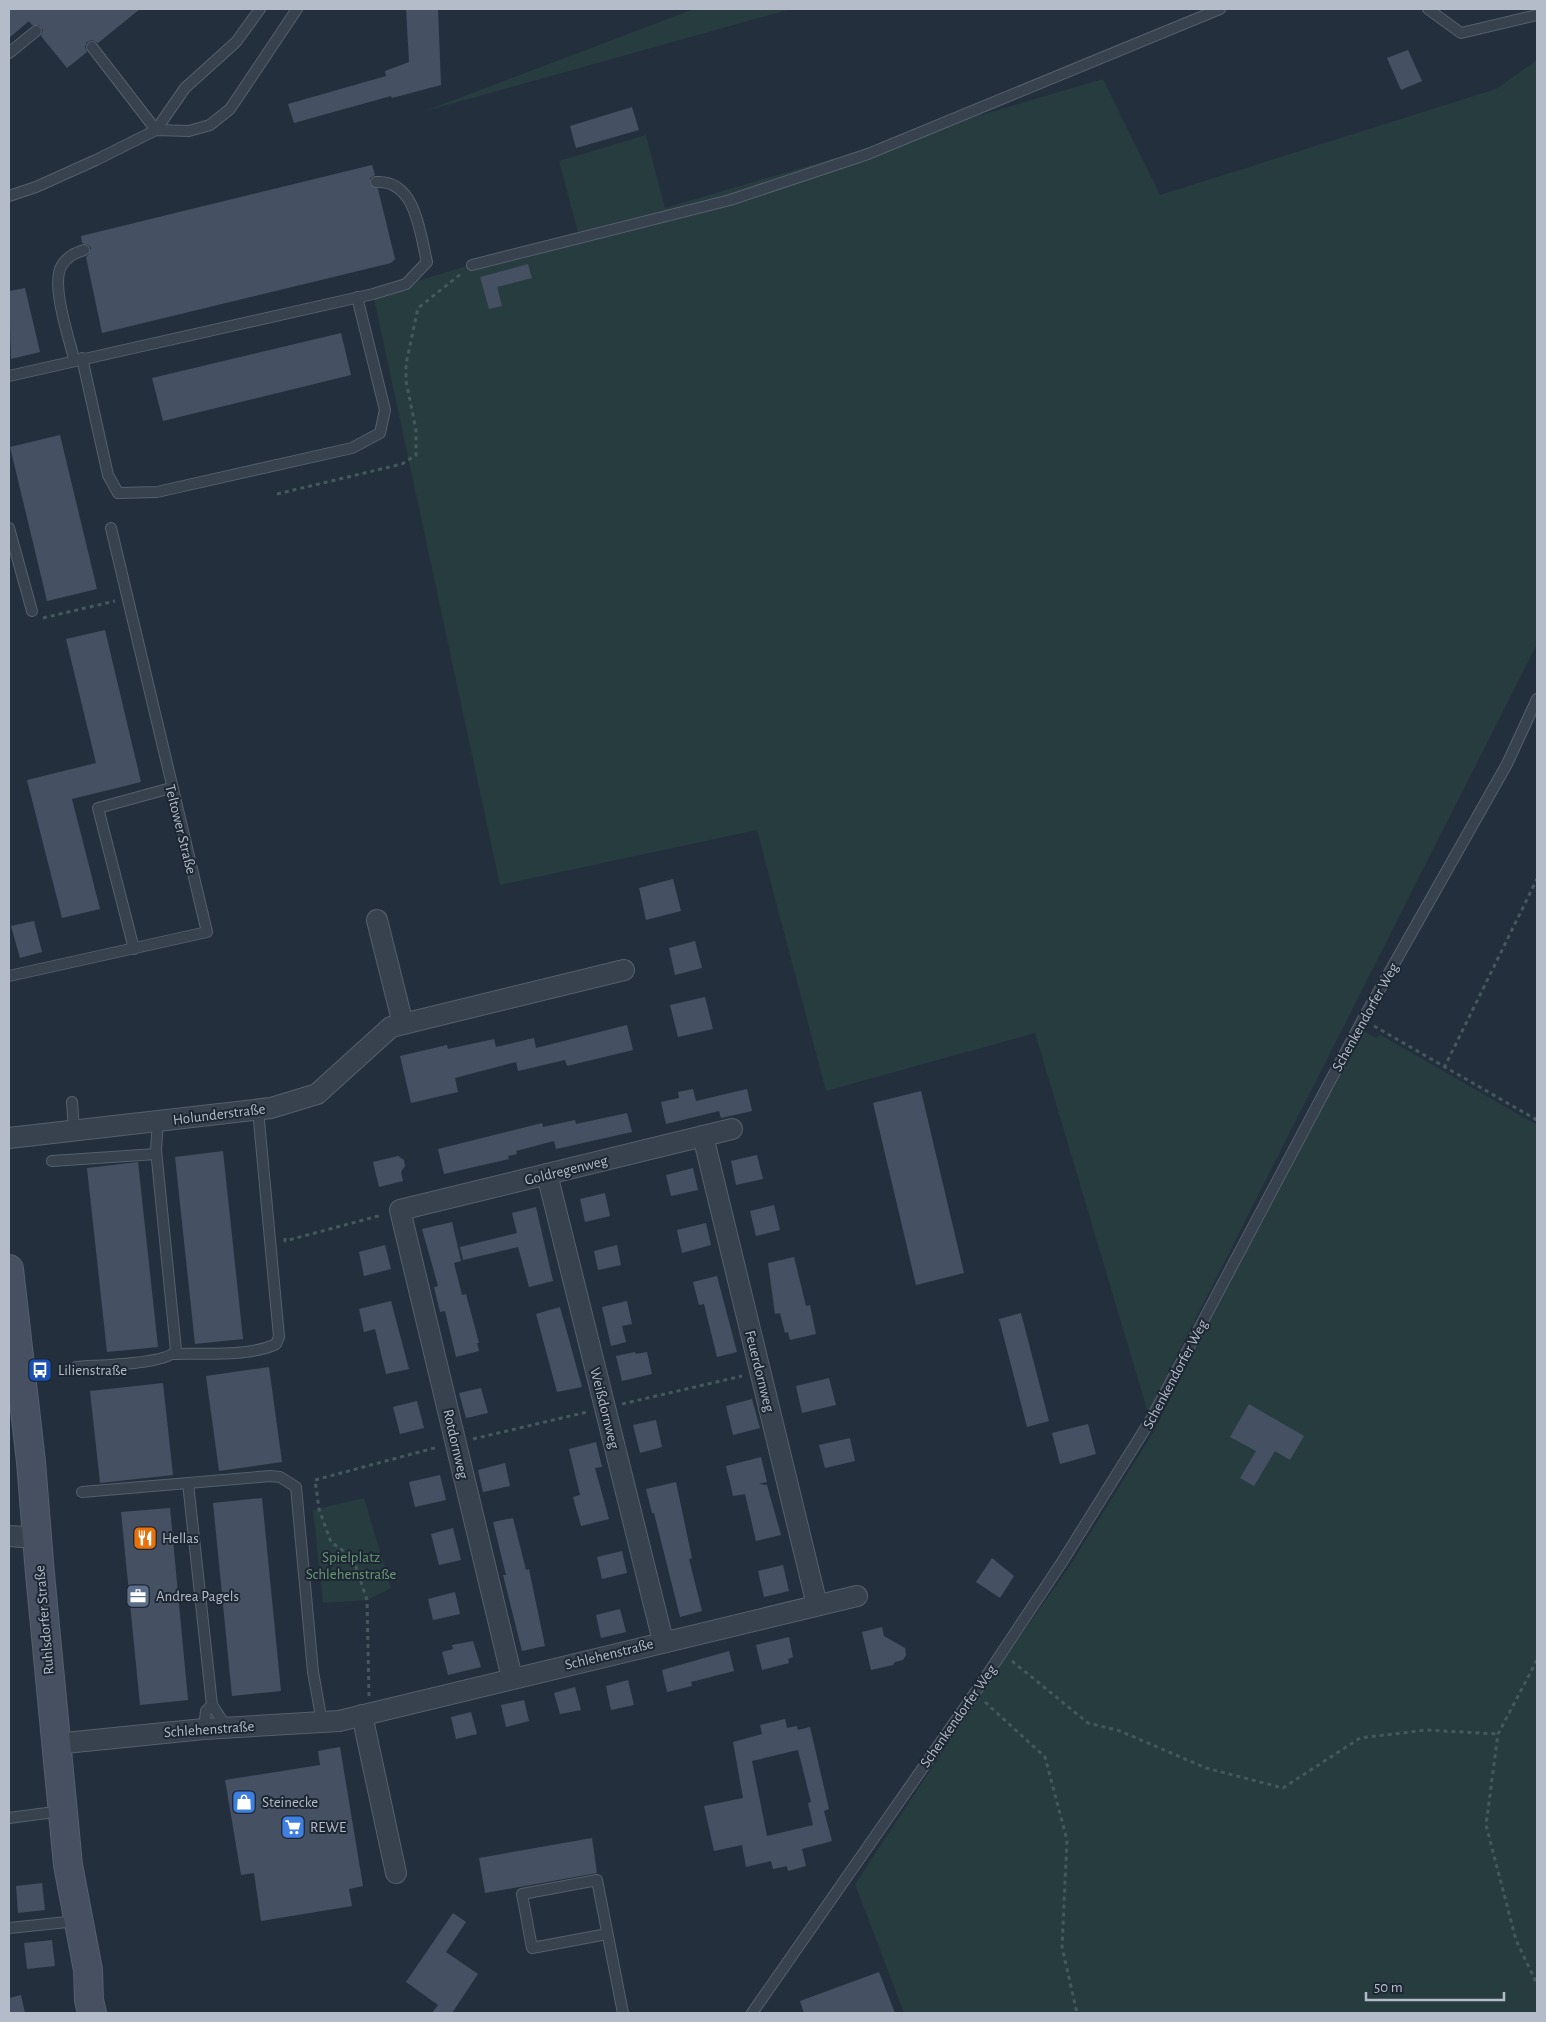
<svg xmlns="http://www.w3.org/2000/svg" width="1546" height="2022" font-family="'Alegreya Sans',sans-serif">
<rect width="100%" height="100%" fill="#242f3e"/>
<g fill="#263c3f">
<polygon points="694,9 791,9 422,112"/>
<polygon points="1537,60 1537,644 1148,1413 1035,1033 826,1091 757,830 500,885 373,294 578,233 559,161 646,135 665,208 1103,79 1160,195 1496,89"/>
<polygon points="1358,1028 1376,1038 1379,1034 1537,1125 1537,2013 904,2013 855,1884 1000,1665 1069,1567 1154,1431"/>
<polygon points="364,1498 391,1588 367,1600 323,1603 313,1510"/>
</g>
<g fill="#455162" fill-rule="evenodd">
<polygon points="9,9 140,9 98,43 92,40 87,42 85,47 87,52 67,68 41,36 43,30 39,25 32,25 29,21 9,38"/>
<polygon points="406,9 438,9 441,85 392,98 391,96 294,123 288,104 386,76 385,71 409,62"/>
<polygon points="1408,50 1422,81 1401,90 1387,58"/>
<polygon points="632,107 639,130 576,148 570,126"/>
<polygon points="372,165 375,175 370,178 370,184 378,189 395,259 391,263 102,333 86,257 89,254 91,248 88,245 82,243 81,236"/>
<polygon points="528,264 532,278 497,287 502,306 489,309 480,277"/>
<polygon points="25,288 40,352 11,359 9,291"/>
<polygon points="341,333 351,375 163,421 152,378"/>
<polygon points="60,435 97,589 47,601 10,447"/>
<polygon points="105,630 141,782 72,799 100,909 62,918 27,780 96,763 66,639"/>
<polygon points="673,879 681,911 646,920 639,888"/>
<polygon points="34,921 42,952 20,958 11,926"/>
<polygon points="695,941 702,968 675,975 669,948"/>
<polygon points="705,997 713,1029 678,1037 670,1005"/>
<polygon points="627,1025 633,1050 567,1066 565,1060 518,1071 516,1062 455,1078 458,1092 411,1103 400,1056 447,1045 448,1049 494,1039 496,1047 534,1038 536,1048"/>
<polygon points="693,1089 696,1101 747,1089 752,1111 721,1118 719,1111 666,1124 661,1102 679,1098 678,1092"/>
<polygon points="921,1091 964,1273 916,1285 873,1103"/>
<polygon points="627,1113 632,1132 556,1149 554,1141 516,1151 517,1154 508,1156 509,1159 444,1174 438,1149 542,1123 543,1127 575,1120 576,1124"/>
<polygon points="223,1151 243,1339 195,1344 175,1157"/>
<polygon points="757,1155 763,1179 736,1185 731,1161"/>
<polygon points="398,1156 404,1160 405,1166 401,1172 403,1181 379,1187 373,1162"/>
<polygon points="138,1162 158,1347 107,1352 87,1168"/>
<polygon points="693,1168 698,1190 671,1196 666,1175"/>
<polygon points="605,1193 610,1216 585,1222 580,1199"/>
<polygon points="774,1205 780,1230 756,1236 750,1211"/>
<polygon points="536,1207 553,1281 529,1287 518,1247 463,1260 460,1247 517,1233 512,1213"/>
<polygon points="452,1222 461,1261 454,1263 462,1295 466,1294 479,1343 477,1343 479,1351 456,1357 445,1311 440,1312 434,1287 438,1286 422,1229"/>
<polygon points="706,1223 711,1245 682,1253 677,1230"/>
<polygon points="385,1245 391,1269 364,1276 359,1252"/>
<polygon points="617,1245 621,1265 598,1270 594,1251"/>
<polygon points="794,1257 806,1306 810,1305 816,1334 790,1340 788,1332 785,1333 780,1313 775,1314 768,1263"/>
<polygon points="717,1276 737,1352 717,1357 704,1304 699,1305 693,1282"/>
<polygon points="391,1301 409,1369 386,1374 375,1329 364,1332 359,1309"/>
<polygon points="627,1301 632,1324 622,1326 626,1342 611,1346 602,1307"/>
<polygon points="560,1307 582,1387 557,1392 536,1314"/>
<polygon points="1021,1313 1049,1421 1027,1427 999,1319"/>
<polygon points="635,1352 636,1354 647,1352 652,1374 622,1381 616,1356"/>
<polygon points="269,1367 282,1462 219,1471 206,1376"/>
<polygon points="829,1378 836,1405 802,1413 796,1386"/>
<polygon points="163,1383 173,1475 100,1483 90,1391"/>
<polygon points="481,1388 488,1413 466,1418 459,1393"/>
<polygon points="752,1399 760,1428 733,1435 726,1406"/>
<polygon points="417,1401 424,1428 400,1434 393,1407"/>
<polygon points="1249,1404 1304,1436 1290,1460 1275,1451 1254,1486 1240,1478 1256,1451 1230,1437"/>
<polygon points="656,1420 662,1447 640,1453 633,1425"/>
<polygon points="1088,1424 1096,1454 1060,1464 1052,1433"/>
<polygon points="850,1438 855,1461 825,1468 819,1445"/>
<polygon points="596,1442 602,1467 595,1468 609,1519 581,1526 573,1497 580,1495 569,1449"/>
<polygon points="761,1457 767,1482 759,1484 767,1485 781,1535 756,1541 745,1494 733,1496 726,1466"/>
<polygon points="505,1463 510,1486 483,1492 478,1470"/>
<polygon points="440,1475 446,1500 415,1507 409,1482"/>
<polygon points="676,1482 692,1558 689,1559 702,1611 680,1617 654,1513 652,1513 646,1489"/>
<polygon points="262,1498 281,1691 232,1696 213,1503"/>
<polygon points="170,1508 188,1700 140,1705 121,1512"/>
<polygon points="513,1518 526,1570 529,1569 545,1646 522,1651 503,1575 506,1575 493,1522"/>
<polygon points="453,1528 461,1560 439,1565 431,1534"/>
<polygon points="622,1551 627,1573 602,1579 597,1557"/>
<polygon points="992,1558 1014,1576 1000,1598 976,1582"/>
<polygon points="783,1565 789,1591 764,1597 758,1571"/>
<polygon points="455,1592 460,1614 433,1620 428,1599"/>
<polygon points="620,1609 626,1632 601,1638 596,1615"/>
<polygon points="882,1627 884,1636 905,1648 906,1655 903,1660 895,1662 893,1665 871,1670 862,1632"/>
<polygon points="789,1637 793,1657 788,1659 789,1663 762,1670 756,1645"/>
<polygon points="473,1641 481,1667 448,1675 442,1652 453,1649 452,1645"/>
<polygon points="729,1651 734,1671 691,1682 692,1686 667,1692 662,1670"/>
<polygon points="628,1680 634,1705 611,1710 606,1686"/>
<polygon points="575,1687 581,1710 560,1714 554,1693"/>
<polygon points="524,1700 529,1721 506,1727 501,1705"/>
<polygon points="471,1712 477,1734 456,1739 451,1717"/>
<path d="M785 1719 787 1728 797 1726 798 1730 810 1727 829 1809 824 1811 832 1841 802 1849 806 1866 788 1871 787 1866 773 1869 771 1861 746 1867 742 1845 714 1851 704 1806 743 1798 733 1742 762 1734 760 1725ZM798 1750 811 1802 808 1803 813 1825 767 1836 752 1761Z"/>
<polygon points="340,1747 363,1886 349,1889 352,1906 261,1921 254,1873 241,1875 225,1780 320,1765 318,1751"/>
<polygon points="592,1838 597,1873 485,1893 479,1858"/>
<polygon points="42,1883 45,1910 18,1913 16,1886"/>
<polygon points="453,1913 466,1922 446,1952 478,1974 452,2013 432,2013 438,2005 406,1982"/>
<polygon points="52,1940 55,1966 27,1969 24,1943"/>
<polygon points="879,1972 895,2013 804,2013 800,2001"/>
<polygon points="21,1995 25,2013 9,2013 9,1998"/>
</g>
<g fill="none" stroke-linecap="round" stroke-linejoin="round">
<g stroke="#565f6c" stroke-width="12">
<g id="service">
<polyline points="1428,9 1461,33 1537,15"/>
<polyline points="92,47 156,130 185,88 236,42 260,9"/>
<polyline points="9,53 36,31"/>
<polyline points="9,196 36,187 96,160 156,130 189,131 210,125 230,109 297,9"/>
<polyline points="472,265 730,200 868,154 1220,9"/>
<polyline points="82,358 108,475 118,493 157,492 352,448 380,433 385,410 357,297"/>
<path d="M74 359C69 338 50 283 62 265 68 256 75 253 84 250"/>
<path d="M9 376 373 294 406 284 427 262C420 234 416 179 376 182"/>
<polyline points="9,528 32,611"/>
<polyline points="134,949 98,808 171,788"/>
<polyline points="9,976 207,932 111,528"/>
<polyline points="72,1102 74,1130"/>
<polyline points="52,1161 156,1154"/>
<path d="M174 1354C204 1353 249 1357 276 1344L279 1337 258 1110"/>
<path d="M76 1367C95 1365 168 1365 176 1350L156 1150 158 1120"/>
<polyline points="188,1483 212,1705 227,1728"/>
<polyline points="82,1492 270,1476 280,1477 296,1487 313,1672 322,1722"/>
<polyline points="204,1729 206,1711 212,1705"/>
<polyline points="9,1818 62,1811"/>
<polyline points="9,1928 77,1921"/>
<polyline points="607,1934 532,1948 522,1894 597,1880 623,2013"/>
<polyline points="752,2013 975,1693 1062,1562 1150,1421 1363,1019 1507,764 1537,699"/>
</g>
</g>
<g stroke="#565f6c" stroke-width="22">
<g id="minor">
<polyline points="377,920 403,1024"/>
<polyline points="703,1136 817,1605"/>
<polyline points="9,1138 271,1108 317,1094 391,1027 624,970"/>
<polyline points="547,1174 663,1641"/>
<polyline points="9,1536 37,1538"/>
<polyline points="512,1678 400,1210 732,1129"/>
<polyline points="362,1715 396,1873"/>
<polyline points="55,1744 204,1729 339,1721 857,1596"/>
</g>
</g>
<g stroke="#565f6c" stroke-width="30">
<polyline id="secondary" points="9,1269 31,1462 40,1574 68,1865 88,1970 89,2000 92,2013"/>
</g>
<g stroke="#44595c" stroke-width="3" stroke-dasharray="4 4" stroke-linecap="butt">
<polyline points="277,494 402,464 416,455 416,430 406,381 406,364 418,308 462,273"/>
<polyline points="43,618 115,601"/>
<polyline points="1374,1026 1537,1120"/>
<polyline points="1444,1068 1537,879"/>
<polyline points="285,1238 285,1241 382,1215"/>
<polyline points="622,1404 742,1376"/>
<polyline points="473,1439 587,1412"/>
<polyline points="1537,1660 1498,1734 1486,1825 1516,1940 1537,1984"/>
<polyline points="1012,1661 1088,1723 1120,1731 1206,1768 1283,1788 1360,1738 1426,1730 1498,1734"/>
<polyline points="369,1696 367,1600 353,1558 331,1542 319,1509 315,1480 438,1447"/>
<polyline points="985,1702 1045,1757 1067,1840 1062,1947 1077,2013"/>
</g>
<use href="#service" stroke="#38414e" stroke-width="10"/>
<use href="#minor" stroke="#38414e" stroke-width="20"/>
<use href="#secondary" stroke="#465061" stroke-width="28"/>
</g>
<defs>
<g id="bus-square" transform="scale(1.25)"><rect x="-9" y="-9" width="18" height="18" rx="4" fill="#1a4fb4" stroke="#1d2633"/><path d="M-5-6H5V4H4V6H2V4H-2V6H-4V4H-5ZM-3.5-4V0h7V-4ZM-3.5 1.2v1.5H-2V1.2ZM2 1.2v1.5H3.5V1.2Z" fill="#fff"/></g>
<g id="restaurant-square" transform="scale(1.25)"><rect x="-9" y="-9" width="18" height="18" rx="4" fill="#e8710a" stroke="#1d2633"/><path d="M-5-6h1v4h1v-4h1v4h1v-4h1v5L-1.5 .5V6h-2V.5L-5-1ZM5-6V6H3V1.5H1.5Q1.5-4 5-6Z" fill="#fff"/></g>
<g id="office-square" transform="scale(1.25)"><rect x="-9" y="-9" width="18" height="18" rx="4" fill="#5c6f8a" stroke="#1d2633"/><path d="M-6-3h4V-5.5h4V-3h4V5H-6ZM-1-4.5V-3h2v-1.5ZM-6 0V1H6V0Z" fill="#fff"/></g>
<g id="shop-square" transform="scale(1.25)"><rect x="-9" y="-9" width="18" height="18" rx="4" fill="#3f7fe0" stroke="#1d2633"/><path d="M-5-2.5h2.3a2.7 3.5 0 0 1 5.4 0H5L5.5 6h-11ZM-1.5-2.5h3a1.5 2.3 0 0 0-3 0Z" fill="#fff"/></g>
<g id="supermarket-square" transform="scale(1.25)"><rect x="-9" y="-9" width="18" height="18" rx="4" fill="#3f7fe0" stroke="#1d2633"/><path d="M-6-5.5h2.5l.6 2H6L4.5 2H-2.5L-4.4-4H-6ZM-1.5 3.2a1.3 1.3 0 1 0 .1 0ZM3 3.2a1.3 1.3 0 1 0 .1 0Z" fill="#fff"/></g>
</defs>
<g fill-rule="evenodd">
<use href="#bus-square" x="40" y="1370"/>
<use href="#restaurant-square" x="145" y="1538"/>
<use href="#office-square" x="138" y="1596"/>
<use href="#shop-square" x="244" y="1802"/>
<use href="#supermarket-square" x="293" y="1827"/>
</g>
<g text-anchor="middle" stroke-width="4" stroke-linejoin="round" paint-order="stroke">
<g font-size="15" fill="#b4bcc9" stroke="#1d2633">
<text transform="translate(181 829) rotate(76)" y="5">Teltower Straße</text>
<text transform="translate(1365 1017) rotate(-61)" y="5">Schenkendorfer Weg</text>
<text transform="translate(219 1114) rotate(-7)" y="5">Holunderstraße</text>
<text transform="translate(566 1170) rotate(-14)" y="5">Goldregenweg</text>
<text transform="translate(760 1371) rotate(76)" y="5">Feuerdornweg</text>
<text transform="translate(1175 1374) rotate(-62)" y="5">Schenkendorfer Weg</text>
<text transform="translate(605 1408) rotate(76)" y="5">Weißdornweg</text>
<text transform="translate(456 1444) rotate(77)" y="5">Rotdornweg</text>
<text transform="translate(44 1620) rotate(-95)" y="5">Ruhlsdorfer Straße</text>
<text transform="translate(609 1654) rotate(-14)" y="5">Schlehenstraße</text>
<text transform="translate(958 1716) rotate(-55)" y="5">Schenkendorfer Weg</text>
<text transform="translate(209 1729) rotate(-4)" y="5">Schlehenstraße</text>
</g>
<g font-size="15" fill="#b4bcc9" stroke="#1d2633" text-anchor="start">
<text x="58" y="1375">Lilienstraße</text>
<text x="162" y="1543">Hellas</text>
<text x="156" y="1601">Andrea Pagels</text>
<text x="262" y="1807">Steinecke</text>
<text x="310" y="1832">REWE</text>
</g>
<g font-size="15" fill="#6b9a76" stroke="#1d2633">
<text x="351" y="1562">Spielplatz<tspan x="351" dy="17">Schlehenstraße</tspan></text>
</g>
</g>
<rect width="1546" height="2022" fill="none" stroke="#b4bcc9" stroke-width="20"/>
<path d="M1366 1992v8h138v-8" fill="none" stroke="#b4bcc9" stroke-width="2.5"/>
<text x="1374" y="1992" font-size="15" fill="#b4bcc9" stroke="#1d2633" stroke-width="4" paint-order="stroke">50 m</text>
</svg>
